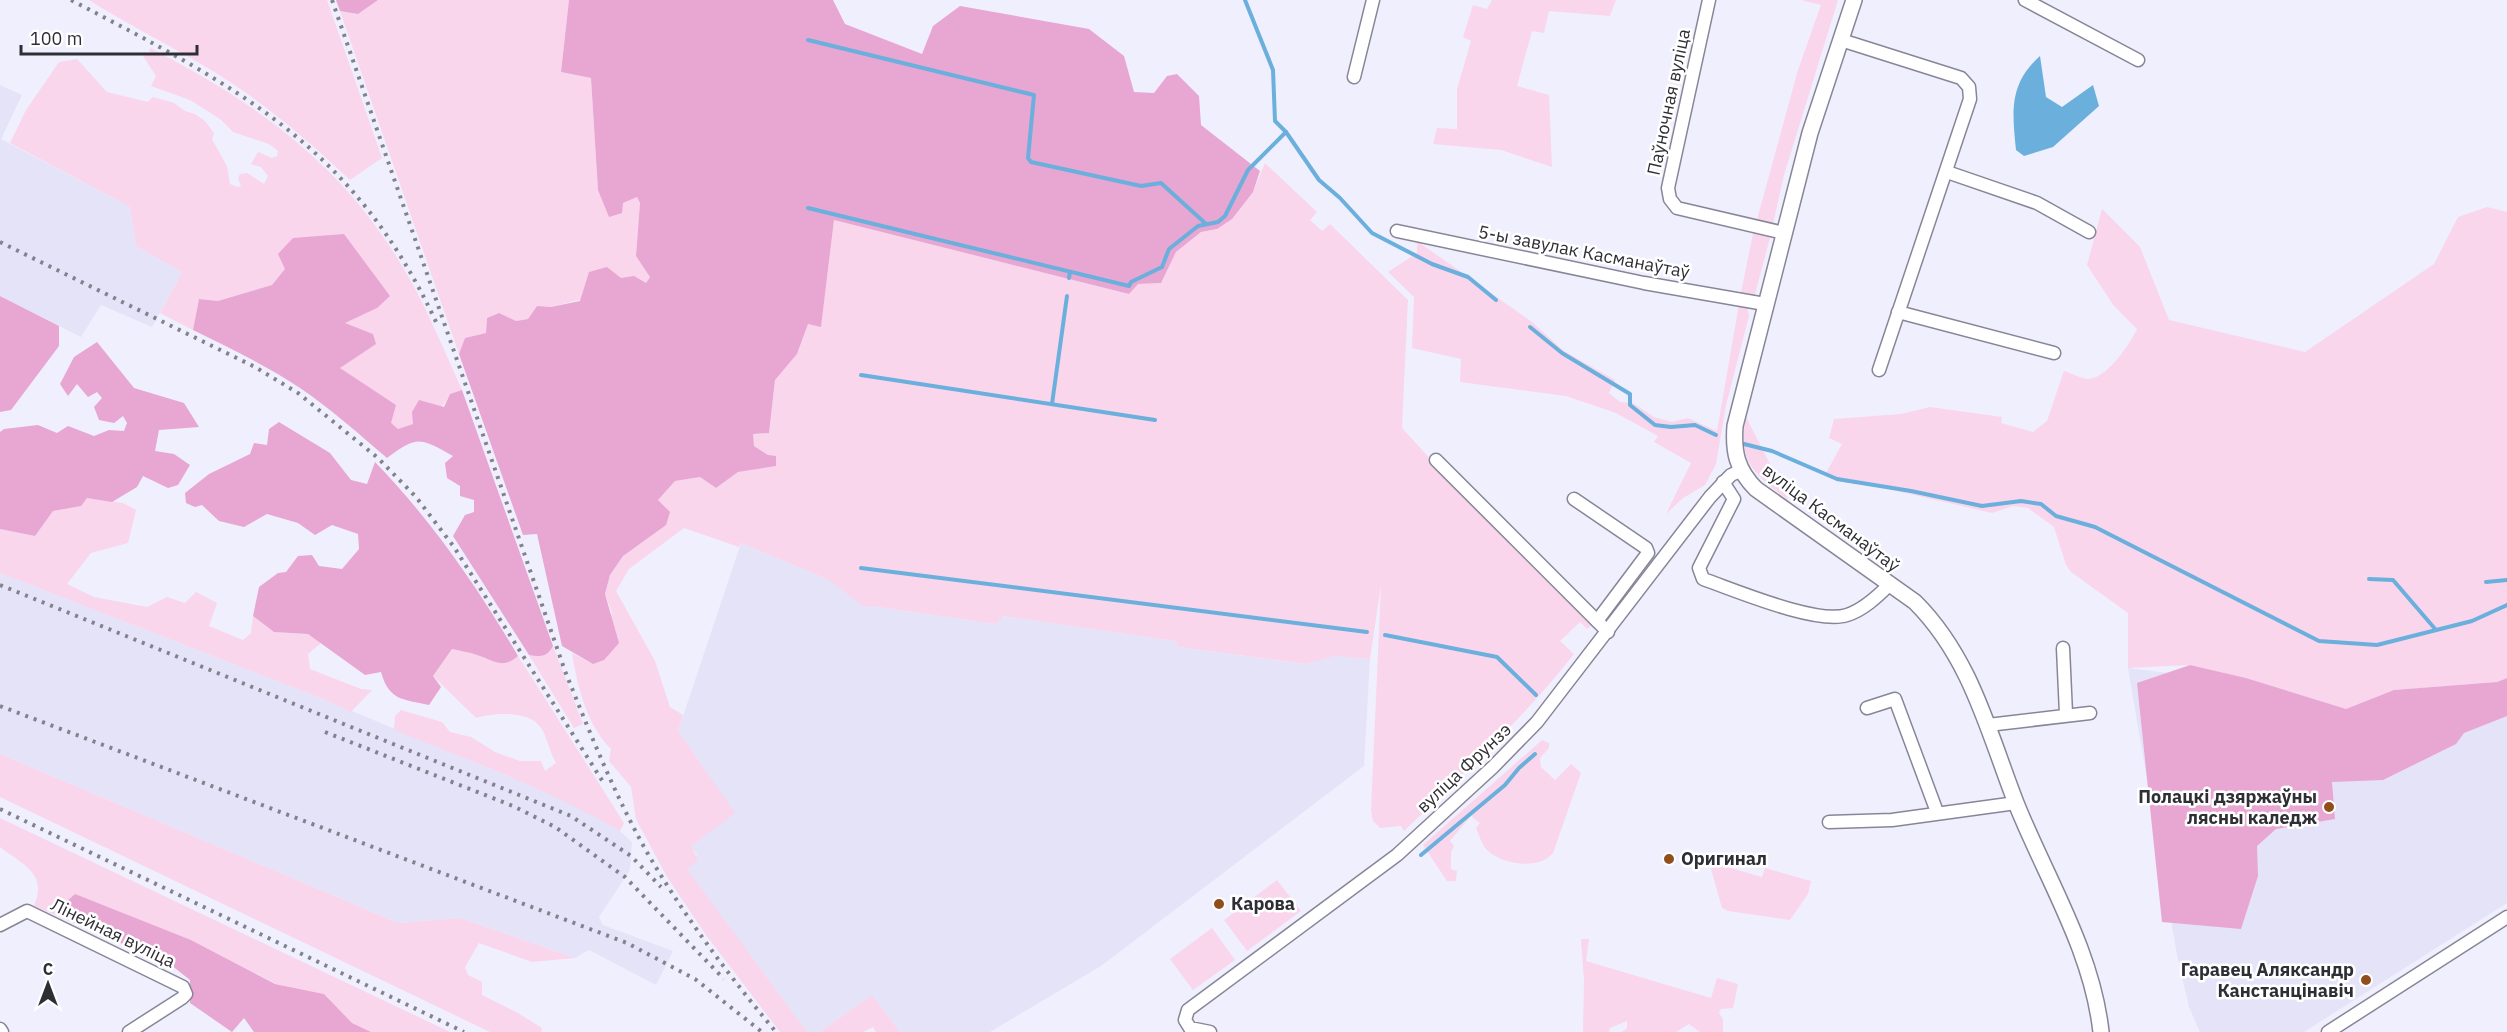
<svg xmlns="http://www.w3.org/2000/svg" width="2507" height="1032" font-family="'IBM Plex Sans',sans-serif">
<rect width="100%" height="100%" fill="#f0effe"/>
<g fill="#e5e3f8">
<polygon points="0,85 22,95 1,139 130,207 136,246 182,272 152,327 101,305 81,337 0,296"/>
<polygon points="741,543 829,580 865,607 871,606 996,624 1002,616 1175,641 1179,647 1304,664 1336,656 1370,659 1364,766 1101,966 990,1032 900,1032 872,995 820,1032 807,1032 686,869 697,855 690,846 678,731"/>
<polygon points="0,573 323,699 537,788 575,805 620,831 632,842 630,870 599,917 603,925 673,951 656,985 589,950 575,958 460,918 398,923 0,754"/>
<polygon points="2128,668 2462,710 2507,691 2507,903 2304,1032 2200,1032 2189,1007 2177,955"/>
</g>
<g fill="#f9d6ec">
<path d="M89 0H327L382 158 350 180C304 136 256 96 201 64 164 42 125 23 89 0Z"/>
<polygon points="378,0 569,0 561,72 591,78 598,190 623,203 637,197 640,203 636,256 650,276 646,283 551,307 537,306 528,319 516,321 498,313 487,318 486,333 465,338 459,354 340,11 358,14"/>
<polygon points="1492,0 1616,0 1610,16 1549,11 1544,33 1532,31 1517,86 1549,95 1552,167 1501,150 1433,144 1437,128 1457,129 1457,89 1471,41 1463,37 1473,5 1487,9"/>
<polygon points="1801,0 1838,0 1784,175 1773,224 1756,223 1798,70 1821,5"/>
<path d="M150 48C254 101 342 164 402 266 426 305 443 348 462 390L450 394C441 414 419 423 398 429L390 423 396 405 339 368 375 344 373 334 344 323 377 308 286 269 272 285 218 301 199 299 193 330 160 313 182 272 136 246 130 207 10 143 26 110 59 62 77 59 107 92 148 102 153 97 174 103 185 111 195 114 205 121 214 133 212 139 227 166 230 184 237 187 241 186 238 178 240 174 247 173 264 184 268 176 261 167 251 164 258 152 272 158 277 156 278 151 269 144 233 132 220 119 190 100 151 86 156 76 143 56 149 55Z"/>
<path d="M1265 163 1317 212 1310 220 1322 231 1330 224 1408 300 1402 428 1445 475 1593 624 1587 629 1580 622 1560 641 1574 654C1523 719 1463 774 1404 831L1401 826 1380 828 1373 821 1371 810 1381 585 1370 659 1336 656 1305 664 1179 647 1175 641 1003 616 996 624 871 606 864 607 829 580 741 543 739 547 684 528 629 569 616 591 655 661 670 707 683 715 678 731 735 813 691 846 698 860 687 869 807 1032H780L706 935 667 877 636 819 631 787 609 761 611 749C587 726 577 685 572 653L593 664 612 613 605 594 610 575 623 556 641 541 658 500 675 481 700 477 716 488 738 472 776 466 768 455 754 446 753 434 769 433 775 380 797 354 808 324 821 326 834 220 1129 294 1137 284 1161 283 1176 252 1201 232 1217 229 1253 192Z"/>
<path d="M2487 207 2507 212V678L2497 682 2394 690 2346 709 2246 678 2190 665 2128 668V613L2071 572 2066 565 2054 527 2028 508 2013 506 1992 513 1884 488 1836 481 1825 475 1842 444 1829 438 1834 419 1901 414 1930 407 2002 417 2001 423 2033 432 2047 421 2064 371C2071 373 2080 378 2087 379 2106 380 2130 344 2137 329L2114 306 2087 265 2102 209 2140 247 2169 320 2305 352 2434 264 2458 217Z"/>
<polygon points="1754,229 1769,234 1770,238 1755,294 1753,297 1740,297"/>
<polygon points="1417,241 1532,322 1564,351 1615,380 1609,393 1620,402 1633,403 1654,417 1672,422 1688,418 1717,431 1739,304 1747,307 1749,316 1726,405 1716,464 1705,485 1683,498 1666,514 1691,463 1654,442 1658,436 1616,413 1566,396 1460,382 1461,359 1412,348 1414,297 1388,272 1417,253"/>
<path d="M1746 417 1789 501C1755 474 1737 463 1746 417Z"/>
<polygon points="87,498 123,503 136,510 128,543 91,553 67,584 94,597 147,607 167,597 185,603 196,592 217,603 209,626 243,640 251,633 253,616 274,632 308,634 321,643 308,654 310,669 361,689 372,690 351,712 323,699 0,573 0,529 35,536 53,511 80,506"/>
<path d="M553 646 583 724 574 728 529 655C541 657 547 657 553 646Z"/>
<path d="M452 649C460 651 469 652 477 655 493 660 503 670 518 656L624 823 620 831C548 789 471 761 394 730L395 716 401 710 442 722 450 732 471 737 495 752 520 761H541L545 771 556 763C550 752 548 742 543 731 533 710 495 712 476 718L433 676Z"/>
<path d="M1542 740 1549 743V748L1540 758 1541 767 1555 780 1571 764 1581 773 1553 853C1540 870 1502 865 1487 850 1482 845 1479 835 1476 828L1480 823 1471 816 1450 841 1454 846 1451 853V869L1457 871 1456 881H1447L1423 845Z"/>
<polygon points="0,754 398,923 460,918 575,958 532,962 479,943 465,967 468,975 482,982 482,995 518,1013 542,1028 541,1032 490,1032 0,797"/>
<path d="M0 818 450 1032H371L352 1023 324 994 276 984 191 940 75 895 65 903 63 918 34 906C48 873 23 865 0 847Z"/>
<polygon points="1713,863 1762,877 1765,868 1811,881 1808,894 1790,920 1728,911 1722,908 1711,869"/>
<polygon points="1277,880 1301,911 1247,951 1224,920"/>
<polygon points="1212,928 1235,960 1193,990 1170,959"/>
<polygon points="1581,939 1589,939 1586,961 1711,998 1717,978 1738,984 1733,1008 1721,1009 1719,1013 1723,1019 1723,1032 1700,1032 1689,1024 1676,1032 1622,1032 1627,1028 1627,1021 1610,1028 1609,1032 1583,1032 1584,980"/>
<polygon points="872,995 900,1032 876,1032 873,1027 863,1032 820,1032"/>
</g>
<g fill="#e8a6d2">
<polygon points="336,0 378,0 358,14 340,11"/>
<polygon points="569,0 833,0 845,24 922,54 933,26 960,6 1089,29 1124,56 1134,92 1154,93 1167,76 1177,74 1199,96 1201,125 1260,171 1253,192 1232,219 1217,229 1201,232 1176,252 1161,283 1138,284 1129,294 834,220 821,327 808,324 797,354 775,380 769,433 753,434 754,446 768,455 776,456 776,466 738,472 716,488 700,477 675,481 658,500 670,512 666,525 623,556 610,575 605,594 619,643 604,660 593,664 562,646 537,534 523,535 459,354 465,338 486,333 487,318 499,313 516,321 528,319 537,306 551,307 580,301 589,272 607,267 621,278 634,276 646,283 650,277 636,256 640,203 637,197 623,203 622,213 609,217 598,190 591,78 561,72"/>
<path d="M344 234 390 296 377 308 345 323 373 334 376 344 340 368 396 405 391 423 398 429 413 424 412 412 419 400 444 407 450 394 462 390 553 646C547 657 541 657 529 655L453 536 465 515 474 512V500L460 496V486L447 478 445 463 453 456C420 438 418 435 387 458 359 434 331 409 300 388 266 365 229 348 193 330L199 299 218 301 272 285 285 269 278 254 293 238Z"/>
<polygon points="0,296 59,326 59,346 11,410 0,412"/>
<polygon points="97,342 134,388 184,403 199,427 159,430 155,451 174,454 190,465 178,485 168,488 143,476 137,487 112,502 87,498 81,506 53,511 35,536 0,529 0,432 4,429 38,425 57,433 68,426 94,436 109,430 124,431 127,423 123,416 114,423 99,420 94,407 102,398 97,392 88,397 77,384 68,396 60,384 74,357"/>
<path d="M279 422 330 453 351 480 367 484 375 462C432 521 476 585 518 656 503 670 493 660 477 655 469 652 460 651 452 649L433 676 441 687 429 705C403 699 389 701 381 672L365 675 308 634 274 632 253 616 259 587 278 573 286 572 298 556 312 555 319 566 342 569 359 549 358 534 332 525 315 535 298 523 267 514 244 527 219 521 202 505 195 507 186 503 185 493 209 474 250 454 254 443 267 445 269 429Z"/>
<polygon points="2190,665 2246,678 2346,709 2394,690 2497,682 2507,678 2507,716 2464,733 2456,744 2383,780 2332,782 2335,819 2276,829 2257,846 2258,876 2241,929 2162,922 2137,683"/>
<polygon points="75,894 191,940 275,984 324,994 352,1023 371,1032 254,1032 244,1018 232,1032 190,1003 190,980 171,965 63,918 65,903"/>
</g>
<path fill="#6bafdc" d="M2040 56 2046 97 2062 107 2093 85 2099 106 2053 147 2024 156 2016 150C2012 111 2009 84 2040 56Z"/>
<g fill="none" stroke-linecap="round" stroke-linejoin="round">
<g stroke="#6bafdc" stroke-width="4">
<polyline points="1245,0 1273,70 1275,121 1286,132 1319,180 1340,198 1372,233 1432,264 1468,277 1496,300"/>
<polyline points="808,40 1034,95 1028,158 1031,162 1141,186 1161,183 1205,223"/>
<polyline points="808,208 1129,286 1131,282 1162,267 1169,249 1198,226 1218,222 1225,216 1248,170 1286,132"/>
<polyline points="1069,278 1070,272"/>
<polyline points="1530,327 1562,353 1630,394 1630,405 1655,425 1671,427 1695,425 1716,435"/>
<polyline points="861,375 1155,420"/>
<polyline points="1052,404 1067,296"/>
<polyline points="1744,444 1772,451 1837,479 1911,491 1982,506 2021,501 2041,504 2056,516 2095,527 2319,641 2377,645 2472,621 2507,605"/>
<polyline points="861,568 1367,632"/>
<polyline points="2369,579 2393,580 2436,630"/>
<polyline points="2486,582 2507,580"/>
<polyline points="1385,635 1497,657 1536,695"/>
<polyline points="1421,855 1505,785 1519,768 1535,754"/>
</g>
<g stroke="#878697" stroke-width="15">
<g id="minor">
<polyline points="1709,0 1668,188 1670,199 1677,208 1784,233"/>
<polyline points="2025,0 2138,60"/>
<polyline points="1841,40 1961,78 1969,87 1970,99 1879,370"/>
<polyline points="1354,77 1373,0"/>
<polyline points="1947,172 2037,203 2089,232"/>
<polyline points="1397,231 1644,283 1765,304"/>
<polyline points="1898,312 2054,353"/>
<polyline points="1436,460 1608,632"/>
<path d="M1723 482 1734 499 1699 568 1703 579C1735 590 1817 625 1847 615 1863 610 1877 597 1889 585"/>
<polyline points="1574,499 1646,548 1648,553 1597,621"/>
<polyline points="2063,648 2066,714"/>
<polyline points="1867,708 1895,699 1937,812"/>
<polyline points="1988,725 2090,713"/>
<polyline points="1829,822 1892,820 2016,803"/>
<polyline points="0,925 27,911 183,987 186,994 182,998 129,1032"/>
<polyline points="0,1029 2,1032"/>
<polyline points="1210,1032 1190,1028 1185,1020 1188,1010 1397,855 1493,767 1537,722 1710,497 1731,475 1740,471"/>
<polyline points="2328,1032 2507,917"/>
</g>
</g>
<g stroke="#878697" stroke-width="18">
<path id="major" d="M1854 0 1810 133 1735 426C1733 452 1737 470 1756 489L1915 602C1971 658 1988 731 2016 803 2046 878 2092 950 2101 1032"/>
</g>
<use href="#minor" stroke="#fff" stroke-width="12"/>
<use href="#major" stroke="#fff" stroke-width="15"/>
<g stroke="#82828d" stroke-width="4" stroke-dasharray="3 6" stroke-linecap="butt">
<path d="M71 0C237 87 354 145 437 324"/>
<path d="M332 0 565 671C590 733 615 796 648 854 685 917 729 976 776 1032"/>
<polyline points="0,242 255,367 298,393 378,458 416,497 454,547 605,785"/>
<polyline points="0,585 571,816 631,856 661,887"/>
<polyline points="0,706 627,943 695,979 762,1032"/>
<polyline points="325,732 513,806 555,827 625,877 724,979"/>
<polyline points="0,809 464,1032"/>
</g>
</g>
<g fill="#8f4e1b" stroke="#fff" stroke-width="2">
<circle cx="2329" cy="807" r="6"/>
<circle cx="1669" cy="859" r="6"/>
<circle cx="1219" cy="904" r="6"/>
<circle cx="2366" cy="980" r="6"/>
</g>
<g text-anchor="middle" stroke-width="5" stroke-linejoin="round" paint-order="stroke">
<g font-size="18" fill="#2e2e35" stroke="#fff">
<text transform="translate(1669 102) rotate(-78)" y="6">Паўночная вуліца</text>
<text transform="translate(1584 252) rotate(11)" y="6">5-ы завулак Касманаўтаў</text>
<text transform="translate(1831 518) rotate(37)" y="6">вуліца Касманаўтаў</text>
<text transform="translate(1464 768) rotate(-43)" y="6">вуліца Фрунзэ</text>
<text transform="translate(113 933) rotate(26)" y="6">Лінейная вуліца</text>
</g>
<g font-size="18" font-weight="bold" fill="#2e2e35" stroke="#fff" text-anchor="end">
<text x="2317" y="803">Полацкі дзяржаўны<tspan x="2317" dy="21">лясны каледж</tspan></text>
<text x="1681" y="865" text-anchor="start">Оригинал</text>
<text x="1231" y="910" text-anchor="start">Карова</text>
<text x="2354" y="976">Гаравец Аляксандр<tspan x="2354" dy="21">Канстанцінавіч</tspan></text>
</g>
</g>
<g transform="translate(48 984)" stroke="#ffffff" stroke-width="4.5" paint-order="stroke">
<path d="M0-4.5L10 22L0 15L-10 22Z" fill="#2e2e35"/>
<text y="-9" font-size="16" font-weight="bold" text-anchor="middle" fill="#2e2e35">С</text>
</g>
<path d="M21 45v9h176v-9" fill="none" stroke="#2e2e35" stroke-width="3"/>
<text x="30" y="45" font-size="18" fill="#2e2e35" stroke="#ffffff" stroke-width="4.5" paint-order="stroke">100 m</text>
</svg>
